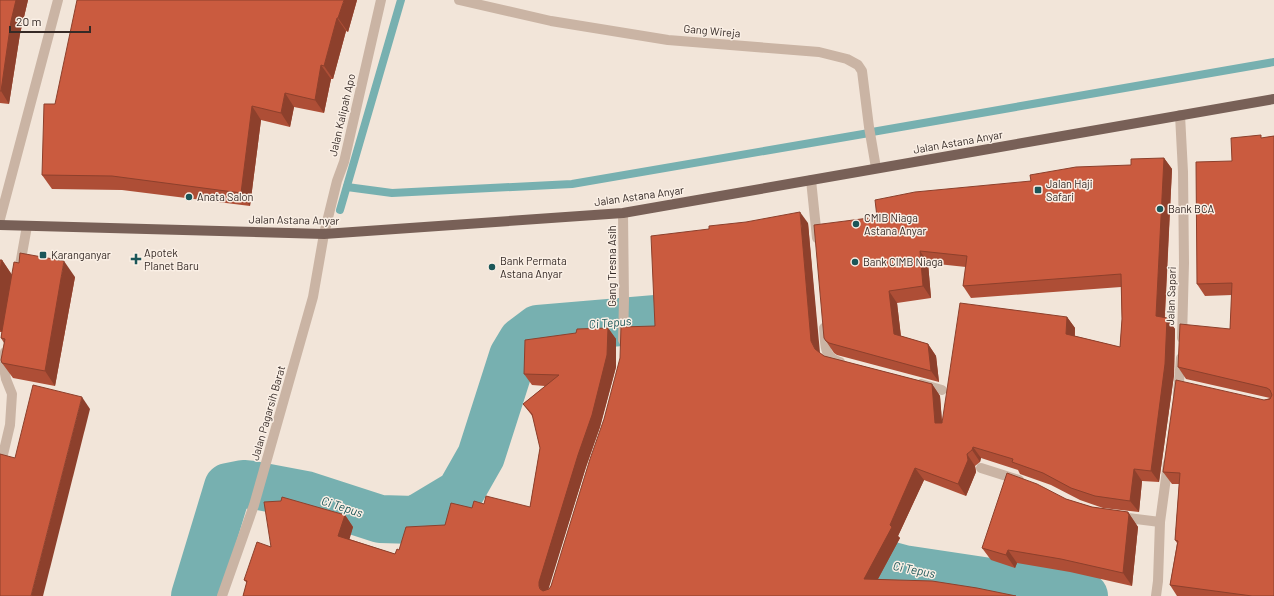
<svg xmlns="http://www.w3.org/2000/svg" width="1274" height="596" font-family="Barlow,sans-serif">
<rect width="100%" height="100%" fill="#f2e5d9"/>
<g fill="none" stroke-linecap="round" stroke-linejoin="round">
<g stroke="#77b0b0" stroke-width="8">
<polyline points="872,132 1274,62"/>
<polyline points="347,187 392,193 572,184 869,133"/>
<polyline points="340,210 401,0"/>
</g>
<g stroke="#77b0b0" stroke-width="48">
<polyline points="835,523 857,547 881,563 903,569 1084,596"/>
<polyline points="195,596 228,487 243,484 253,485 306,495 380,519 415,520 460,493 481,456 513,356 522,341 538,329 656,319 697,321 718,324 719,327"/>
</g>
<g stroke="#cab4a4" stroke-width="10">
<polyline points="459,0 551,21 668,40 819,52 847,59 858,65 862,71 869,127 876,168"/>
<polyline points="1180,115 1183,172 1184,263 1182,338"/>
<polyline points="811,180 817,238"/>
<polyline points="0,219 58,0"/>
<polyline points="20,265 27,226"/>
<path d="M824 328C826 343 822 357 840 362"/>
<polyline points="623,340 624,300 623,213"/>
<polyline points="921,384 942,390"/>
<polyline points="1178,394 1181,358"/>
<polyline points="0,467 10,425 12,394 6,379 4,368 5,352"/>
<polyline points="981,468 1019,480"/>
<polyline points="1120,517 1160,522"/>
<polyline points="1156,596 1158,581 1160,522 1168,463"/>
</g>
<polyline stroke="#cab4a4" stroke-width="10" points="222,596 254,505 313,297 324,234 337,181 344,162 381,0"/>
<polyline stroke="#786057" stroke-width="10" points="0,225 324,234 623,213 1274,99"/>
</g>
<g fill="#ae4e36">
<polygon points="0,0 28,0 20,34 9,104 0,103"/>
<polygon points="357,0 348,32 346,31 333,79 331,79 324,113 294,107 290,127 261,120 250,206 122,190 52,189 42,175 55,104"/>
<polygon points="1274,136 1274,596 1177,596 1170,585 1177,543 1175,540 1179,484 1172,484 1163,472 1264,400 1270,398 1186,379 1178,367 1230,329 1232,295 1205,296 1197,284 1232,161 1263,138"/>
<polygon points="1164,158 1172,169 1165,317 1175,329 1174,375 1159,482 1142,481 1139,512 1103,508 1080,500 1051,485 1020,474 1018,470 981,458 980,462 975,466 976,472 966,496 924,480 898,536 900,538 878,579 1016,596 243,596 247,583 244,580 271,547 345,515 353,527 349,539 395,554 399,550 445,525 472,508 484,504 530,507 540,448 533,417 523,404 545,386 532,385 524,374 576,333 608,328 616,339 616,367 600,427 586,467 548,589 549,589 551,586 655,326 808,223 819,352 824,356 932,384 940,396 942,422 1067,317 1075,328 1075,336 1120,347 1122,319 1121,287 971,298 963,286 966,267 928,263 931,298 897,303 901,336 928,344 936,356 939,382 837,355 834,353 824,338 877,217 1031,181 1131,165"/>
<polygon points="0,260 2,260 12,275 75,277 55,386 13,378 2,363 4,343 1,338 2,332 0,332"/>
<polygon points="1066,499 1092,507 1128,512 1138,527 1132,586 1070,572 1017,563 1015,568 991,560 982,548"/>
</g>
<g fill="#8d402c">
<polygon points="16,0 28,0 20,34 9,104 1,91 11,21"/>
<polygon points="344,0 357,0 348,32 338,18"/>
<polygon points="337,18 346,31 333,79 324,66"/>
<polygon points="321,65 331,79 324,113 315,100"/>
<polygon points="285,93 294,107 290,127 281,113"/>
<polygon points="252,106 261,120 250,206 241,193"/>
<polygon points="1164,158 1172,169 1164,328 1156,316"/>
<polygon points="800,212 808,223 820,353 815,349 811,341"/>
<polygon points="920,251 928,263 931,298 923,286"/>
<polygon points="2,260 12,275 2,332 0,330 0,270"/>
<polygon points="64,261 75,277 55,386 45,371"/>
<polygon points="889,291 897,303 902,346 894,334"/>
<polygon points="1067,317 1075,328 1074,345 1066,334"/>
<polygon points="1167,318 1175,329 1174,375 1159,482 1151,471"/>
<polygon points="608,328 616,339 616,367 600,427 586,467 547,594 545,596 539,586 539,582"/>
<polygon points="928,344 936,356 939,382 931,371"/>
<polygon points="932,384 940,396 943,435 935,423"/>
<polygon points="82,397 90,409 43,596 31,596"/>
<polygon points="973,447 981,458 980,462 972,450"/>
<polygon points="967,454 975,466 976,472 966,496 958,484"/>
<polygon points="915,468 924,480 898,536 900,538 872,590 864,579 890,525"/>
<polygon points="1134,469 1142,481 1139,512 1130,501"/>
<polygon points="1128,512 1138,527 1132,586 1123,573"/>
<polygon points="345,515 353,527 347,548 338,536"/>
<polygon points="1008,550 1017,563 1015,568 1006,555"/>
</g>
<g fill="#ca5b3f" stroke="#8d402c">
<polygon points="0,0 16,0 11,21 1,91 0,91"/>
<polygon points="77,0 344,0 338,18 337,18 324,66 321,65 315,100 285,93 281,113 252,106 241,193 112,176 42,175 44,104 55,104"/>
<polygon points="1261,135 1261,138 1274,136 1274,596 1252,596 1170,585 1178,541 1175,540 1180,473 1163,472 1176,380 1264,400 1270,399 1272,395 1270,390 1267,388 1178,367 1180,324 1230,329 1232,283 1197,284 1196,162 1232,161 1231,138"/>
<polygon points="1164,158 1156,316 1167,318 1165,364 1151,471 1134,469 1130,501 1095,496 1071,488 1043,473 1012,462 1013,459 973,447 972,450 967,454 968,460 958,484 915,468 890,525 892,527 864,579 932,581 977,588 1016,596 243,596 247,581 244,580 257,542 271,547 264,502 281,501 282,497 345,515 338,536 395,554 397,549 399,550 406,527 445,525 451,503 472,508 474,501 484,504 486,496 530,507 540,448 532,414 523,404 559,375 524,374 525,340 576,333 577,329 608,328 607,355 592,415 578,455 539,582 539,586 540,589 543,591 549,589 551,586 590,459 604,419 620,358 621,327 655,326 651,236 709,229 709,226 746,222 800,212 811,341 815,349 824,356 932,384 935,423 942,423 960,303 1067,317 1066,334 1120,347 1122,319 1121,274 963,286 967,256 920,251 923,286 889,291 894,334 928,344 931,371 829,343 826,341 824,338 814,225 877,217 875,200 915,192 1031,181 1030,175 1076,167 1131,165 1131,159"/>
<polygon points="20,253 64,261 45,371 2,363 1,360 5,339 1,338 2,331 14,262 19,263"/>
<polygon points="0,260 2,260 0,270"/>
<polygon points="33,385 82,397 31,596 0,596 0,454 15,458"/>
<polygon points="1007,473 1037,484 1066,499 1092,507 1128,512 1128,514 1129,514 1123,573 1061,559 1008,550 1006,555 982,548"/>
</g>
<g fill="#1b5658" stroke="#faefe5" stroke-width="1.5">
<rect x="1034" y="186" width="8" height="8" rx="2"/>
<circle cx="189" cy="197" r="4"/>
<circle cx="1160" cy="209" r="4"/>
<circle cx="856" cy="224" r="4"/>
<rect x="39" y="251" width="8" height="8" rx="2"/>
<path d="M134 253h4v4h4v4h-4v4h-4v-4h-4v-4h4z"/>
<circle cx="855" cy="262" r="4"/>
<circle cx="492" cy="267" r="4"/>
</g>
<g text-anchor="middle" stroke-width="3" stroke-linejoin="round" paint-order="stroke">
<g font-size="11" fill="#352a26" stroke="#faefe5">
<text transform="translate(712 31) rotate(5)" y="4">Gang Wireja</text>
<text transform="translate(342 115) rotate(-77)" y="4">Jalan Kalipah Apo</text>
<text transform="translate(958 142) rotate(-10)" y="4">Jalan Astana Anyar</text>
<text transform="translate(639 196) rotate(-8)" y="4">Jalan Astana Anyar</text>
<text transform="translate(294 220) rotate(1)" y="4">Jalan Astana Anyar</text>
<text transform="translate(612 266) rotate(-90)" y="4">Gang Tresna Asih</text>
<text transform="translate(1171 296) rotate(-88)" y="4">Jalan Sapari</text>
<text transform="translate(268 413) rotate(-74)" y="4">Jalan Pagarsih Barat</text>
</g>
<g font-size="11" fill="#352a26" stroke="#faefe5" text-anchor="start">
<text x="1046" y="188">Jalan Haji<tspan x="1046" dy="13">Safari</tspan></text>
<text x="197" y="201">Anata Salon</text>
<text x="1168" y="213">Bank BCA</text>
<text x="864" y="222">CMIB Niaga<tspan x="864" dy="13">Astana Anyar</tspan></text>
<text x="144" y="257">Apotek<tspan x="144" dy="13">Planet Baru</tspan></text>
<text x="51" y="259">Karanganyar</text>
<text x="500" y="265">Bank Permata<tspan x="500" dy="13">Astana Anyar</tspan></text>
<text x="863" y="266">Bank CIMB Niaga</text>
</g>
<g font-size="12" font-style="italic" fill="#1b5658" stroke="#faefe5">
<text transform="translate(610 323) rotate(-5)" y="4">Ci Tepus</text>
<text transform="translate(342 507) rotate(18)" y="4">Ci Tepus</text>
<text transform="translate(914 570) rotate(11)" y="4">Ci Tepus</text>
</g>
</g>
<path d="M10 26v6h80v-6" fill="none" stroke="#352a26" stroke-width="2"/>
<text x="16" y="26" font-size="12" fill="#352a26" stroke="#faefe5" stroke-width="3" paint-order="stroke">20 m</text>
</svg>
